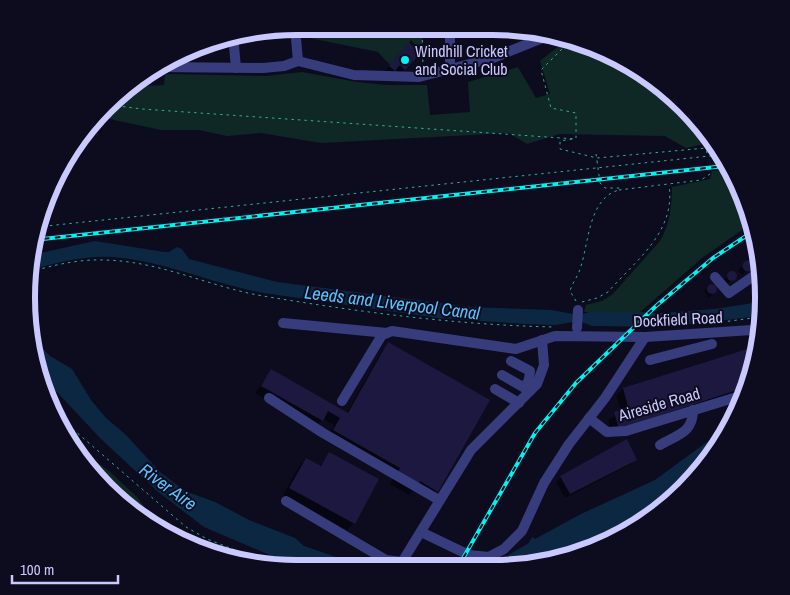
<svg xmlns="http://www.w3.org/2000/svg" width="790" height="595" font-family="'Archivo Narrow',sans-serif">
<rect width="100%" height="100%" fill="#0d0c1e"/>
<g fill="#0f2825">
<polygon points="299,26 422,27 423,54 411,40 390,65 378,52 300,36"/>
<polygon points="569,38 643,72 708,133 713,142 686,148 665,136 559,134 527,144 509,133 321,143 261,133 227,136 199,130 161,130 96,116 132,87 164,85 165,74 266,76 302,72 357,82 386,85 427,85 430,115 470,112 468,82 518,67 536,98 550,94 540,61"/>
<path d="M726 170 752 223 702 258 639 313 584 312 586 305 602 301 613 294 660 241C670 225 672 204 672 187L710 179 712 171Z"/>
<polygon points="72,445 109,471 137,497 155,521 196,546 162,533 82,462"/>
</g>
<g fill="#0c2742">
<path d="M95 241 164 252H169L177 247 182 249 189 259 277 282 471 307 551 310 579 315 593 311 661 313 715 309 759 302 760 316 666 327 592 326 579 321 555 325 525 324 438 318 264 293C213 284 165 261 113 257 85 255 56 263 30 270L31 255Z"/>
<polygon points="35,348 42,348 50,356 72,369 91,400 106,418 125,434 160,472 185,491 215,502 249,520 295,538 304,546 339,558 346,565 358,568 300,568 204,527 157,491 101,439 41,375"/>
<path d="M730 425 727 433 679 489 619 529 578 551 574 549C538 566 527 566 488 567L529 543 532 537 535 539 581 514 655 480Z"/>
</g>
<g fill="#0007">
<polygon points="405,49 418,54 400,74 395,69 389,75 385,71"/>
<polygon points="749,261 753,266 742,275 738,270"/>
<polygon points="734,272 737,276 726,284 723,280"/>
<polygon points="712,284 717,290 709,298 704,291"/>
<polygon points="389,344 437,491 431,498 415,488 409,495 390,484 394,476 328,437 334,425 323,419 315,427 255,393 271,371 346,414 382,351"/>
<polygon points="756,348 741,393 612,435 608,420 621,411 616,396 623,389"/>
<polygon points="330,453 354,523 347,530 283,495 299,466 306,459 319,467"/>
<polygon points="635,459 631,464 565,498 556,482 561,477"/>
</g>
<g fill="#1c183f">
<polygon points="409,42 420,54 405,70 400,65 395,71 389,66"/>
<circle cx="748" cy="266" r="5.5"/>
<circle cx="732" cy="276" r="5"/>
<circle cx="712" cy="289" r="5"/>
<polygon points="388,342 490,400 438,492 420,481 416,488 396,477 400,468 333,430 340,418 328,411 323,421 261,386 271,369 348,413"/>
<polygon points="757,346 743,388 619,429 614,412 628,407 623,388"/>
<polygon points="627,439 637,460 570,494 560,476"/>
<polygon points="329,452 379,479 355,524 289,488 306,458 321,466"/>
</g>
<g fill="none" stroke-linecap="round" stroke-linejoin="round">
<g stroke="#2daf99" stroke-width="1" stroke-dasharray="2.5 4" stroke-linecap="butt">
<polyline points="422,27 423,67"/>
<polyline points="571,40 541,70 551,108 576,113 576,138"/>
<polyline points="571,41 574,46 581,49"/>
<polyline points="110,105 142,109 576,139"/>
<polyline points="572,139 560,141 560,149 597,158 706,148"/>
<polyline points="707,153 706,148 715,147"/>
<polyline points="596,154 597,161"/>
<polyline points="619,190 701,180 710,174 710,171"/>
<polyline points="37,227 719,155"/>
<path d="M30 272C53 265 80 259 104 260 160 261 210 287 263 296 359 312 457 325 554 327"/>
<path d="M576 301 570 291C572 283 579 275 581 266 589 241 589 198 619 190V188H605L600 183"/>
<path d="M582 302 597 298 608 292C636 260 676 232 669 185"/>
<polyline points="715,323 760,317"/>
<polyline points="53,412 186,527 207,539 281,568"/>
<polyline points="69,439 73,432"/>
<polyline points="70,442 75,434"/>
</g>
<g stroke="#373c7d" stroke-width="10">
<polyline points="295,27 298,61"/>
<polyline points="450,27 450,70"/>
<polyline points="233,35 236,68"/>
<polyline points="157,67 263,68 284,66 298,61 354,75 419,77 493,58 552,34"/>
<polyline points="715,277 729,293 758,273"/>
<polyline points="283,323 387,333"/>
<polyline points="577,328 578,310"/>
<polyline points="650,360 712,344"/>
<polyline points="511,361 530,371 529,379 525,388"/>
<polyline points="502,375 530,391"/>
<polyline points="495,389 519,403"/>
<polyline points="269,398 323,433 439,500"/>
<polyline points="342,401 382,335 392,331 516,349 555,336 645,337 752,330 761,328"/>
<polyline points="589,418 607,432 626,431 740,396"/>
<path d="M660 445C677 435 693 433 693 410"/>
<polyline points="286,501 386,560 402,562 471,450 537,384 544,365 542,340"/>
<polyline points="421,532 469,555 489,557 504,549 522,531 544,483 569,444 605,398 645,337"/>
</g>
<g stroke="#01f3f2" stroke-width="4">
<g id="rail">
<polyline points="33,240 725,166"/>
<polyline points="458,567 535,433 576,383 656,306 713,258 755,230"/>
</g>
</g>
<use href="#rail" stroke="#0d0c1e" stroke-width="2" stroke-dasharray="5.5" stroke-linecap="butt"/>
<polyline stroke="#2daf99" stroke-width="1" stroke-dasharray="2.5 4" stroke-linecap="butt" points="597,161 600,183"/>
</g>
<circle fill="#01f3f2" stroke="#0d0c1e" stroke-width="2" cx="405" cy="60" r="5"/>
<g text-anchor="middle" stroke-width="4" stroke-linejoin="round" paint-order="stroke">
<g font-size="16" fill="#cac9ff" stroke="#0d0c1e" text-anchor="start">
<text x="415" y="57">Windhill Cricket<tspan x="415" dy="18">and Social Club</tspan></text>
</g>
<g font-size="16" fill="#cac9ff" stroke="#0d0c1e">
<text transform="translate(678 319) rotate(-3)" y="6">Dockfield Road</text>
<text transform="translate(659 404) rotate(-16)" y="6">Aireside Road</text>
</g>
<g font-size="18" font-style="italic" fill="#58c3fe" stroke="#0d0c1e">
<text transform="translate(392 303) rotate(7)" y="6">Leeds and Liverpool Canal</text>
<text transform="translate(168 487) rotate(36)" y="6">River Aire</text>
</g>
</g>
<path d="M0 0H790V595H0ZM297 35H493A262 262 0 0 1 755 297V298A262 262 0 0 1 493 560H297A262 262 0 0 1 35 298V297A262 262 0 0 1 297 35Z" fill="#0d0c1e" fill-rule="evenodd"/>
<path fill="none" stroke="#cac9ff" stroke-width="6" d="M297 35H493A262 262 0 0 1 755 297V298A262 262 0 0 1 493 560H297A262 262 0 0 1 35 298V297A262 262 0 0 1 297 35Z"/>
<path d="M12 575v8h106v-8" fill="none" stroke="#cac9ff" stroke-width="2.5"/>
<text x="20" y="575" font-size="15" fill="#cac9ff" stroke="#0d0c1e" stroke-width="4" paint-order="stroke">100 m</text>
</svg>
